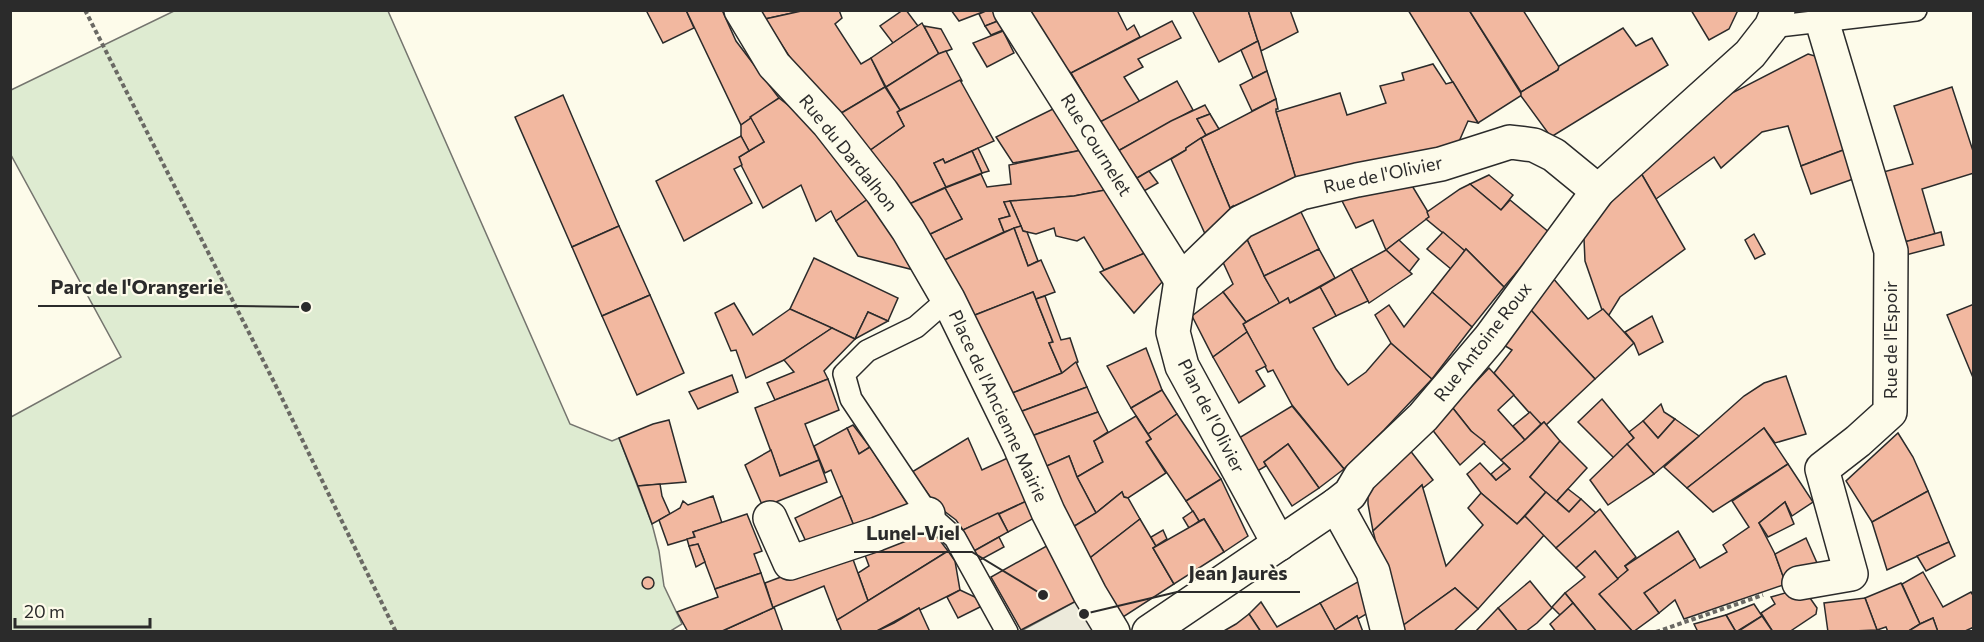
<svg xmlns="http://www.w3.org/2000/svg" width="1984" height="642" font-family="Commissioner,sans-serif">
<rect width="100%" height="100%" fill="#fdfbea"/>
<polygon fill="#deebd1" stroke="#74746e" stroke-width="1.5" points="174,11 388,11 570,424 612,441 619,438 652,524 659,551 664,586 682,624 669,632 11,632 11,417 121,357 11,155 11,90"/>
<polygon fill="#eceadb" stroke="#74746e" stroke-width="1.5" points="1080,599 1128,632 1019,632"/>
<g fill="#f2b8a0" stroke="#2b2b2b" stroke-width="1.5">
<polygon points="646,10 686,10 694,28 663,43"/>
<polygon points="686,10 722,10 736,41 779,98 741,125"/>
<polygon points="761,10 806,10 765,19"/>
<polygon points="806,10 839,10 842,18 835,24 861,64 871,58 885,87 838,115 806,75 791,59 765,19"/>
<polygon points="903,10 906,10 918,26 893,43 880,26"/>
<polygon points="951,10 988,10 959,21"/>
<polygon points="988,10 999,10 1003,19 985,26 979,14"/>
<polygon points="1021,10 1117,10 1127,30 1134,25 1140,37 1071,73 1050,53"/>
<polygon points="1192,10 1248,10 1258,41 1219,62"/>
<polygon points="1248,10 1290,10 1298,32 1261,51"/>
<polygon points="1408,10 1469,10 1522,95 1478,123"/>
<polygon points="1469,10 1523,10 1559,67 1558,70 1521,92"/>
<polygon points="1691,10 1738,10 1729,29 1709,40"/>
<polygon points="1003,19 1008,28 991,35 985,26"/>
<polygon points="1172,21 1181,38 1138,59 1143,67 1124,77 1140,102 1100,122 1071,73"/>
<polygon points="922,23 939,54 886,87 871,58"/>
<polygon points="924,26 941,29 952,49 939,54"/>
<polygon points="1623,28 1636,46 1652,38 1668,65 1551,137 1521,96 1521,92 1558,70 1559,66"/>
<polygon points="1003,31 1014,53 987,67 973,43"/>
<polygon points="1258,41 1267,71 1253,78 1241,50"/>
<polygon points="946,51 962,81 900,110 886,87 938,54"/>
<polygon points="1808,54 1815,56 1846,149 1801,166 1788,126 1762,132 1721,168 1714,157 1656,199 1641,173 1730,94"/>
<polygon points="1433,64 1446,84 1453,82 1478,123 1468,121 1457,146 1296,179 1276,112 1340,93 1347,115 1386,103 1380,86 1404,80 1402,73"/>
<polygon points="1267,71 1276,99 1252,111 1240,85"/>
<polygon points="960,80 994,141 945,163 943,159 934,163 946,187 907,205 866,153 904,126 897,112"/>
<polygon points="1177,81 1193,110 1118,151 1100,122"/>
<polygon points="885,87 900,110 897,112 904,126 866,153 838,115"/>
<polygon points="1952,87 1974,154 1974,173 1922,189 1935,234 1897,244 1876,174 1913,164 1894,106"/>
<polygon points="563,95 619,226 572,247 515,117"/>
<polygon points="779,98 798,113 871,197 836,221 831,211 816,221 801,185 763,208 741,165 739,157 764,142 750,117"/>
<polygon points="1276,99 1278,109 1276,109 1276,112 1296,179 1230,208 1201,138"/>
<polygon points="1205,105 1210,114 1197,119 1206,135 1186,148 1186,150 1137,178 1118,151 1171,121"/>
<polygon points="1055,108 1082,150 1013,163 996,137"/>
<polygon points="1210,114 1219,129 1206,135 1197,119"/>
<polygon points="751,118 764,142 749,151 741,136 741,125"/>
<polygon points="741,136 749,151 739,157 742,165 734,169 752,203 684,241 656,181"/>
<polygon points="1201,138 1230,208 1233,206 1233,214 1206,236 1171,159 1186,150 1186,148"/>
<polygon points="978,148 989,171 982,173 972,151"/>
<polygon points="1846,149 1856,178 1811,194 1801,166"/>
<polygon points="1082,150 1105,190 1074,196 1004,202 1010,216 999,219 1004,232 938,263 928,235 962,219 945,188 981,174 987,187 1011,184 1009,165"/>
<polygon points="972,151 982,173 946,187 934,163 943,159 945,163"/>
<polygon points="1149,171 1158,183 1144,191 1137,178"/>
<polygon points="1641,173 1685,249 1620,297 1609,315 1602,310 1585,261 1584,239 1581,235 1613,197"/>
<polygon points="1489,175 1513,195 1501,210 1470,184"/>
<polygon points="1411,184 1428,212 1429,217 1386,250 1373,220 1356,228 1339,195"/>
<polygon points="1470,184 1501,210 1510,200 1550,233 1504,287 1466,249 1465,251 1426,219 1429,217 1427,212 1460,189"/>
<polygon points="945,188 962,219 928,235 907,205"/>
<polygon points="1105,190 1145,253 1104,270 1084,237 1077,241 1056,236 1054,228 1036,234 1023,231 1010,201 1074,196"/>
<polygon points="871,197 914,270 858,256 836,221"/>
<polygon points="1010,201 1021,226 1004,232 999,219 1010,216 1004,202"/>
<polygon points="1299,208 1319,249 1264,276 1244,233"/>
<polygon points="619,226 650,295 602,316 572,247"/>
<polygon points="1021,226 1023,231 1027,232 1038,261 1028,266 1014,228"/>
<polygon points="1014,228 1028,266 1041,260 1055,292 1036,299 1033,292 970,317 938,263"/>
<polygon points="1443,232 1465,251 1451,269 1427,249"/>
<polygon points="1941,232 1944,245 1898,257 1897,244"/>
<polygon points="1244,233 1264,276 1280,303 1246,322 1223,292 1233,284 1222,260"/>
<polygon points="1754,234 1765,254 1755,259 1745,240"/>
<polygon points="1399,240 1419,259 1409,272 1386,250"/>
<polygon points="1319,249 1335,278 1290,303 1288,298 1280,304 1264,276"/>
<polygon points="1466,249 1504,287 1472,327 1432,292"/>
<polygon points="1386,250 1412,274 1369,303 1351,269"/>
<polygon points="1145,253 1163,281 1134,313 1100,272"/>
<polygon points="814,258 898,298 888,321 868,312 855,339 790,309"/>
<polygon points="1351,269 1368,301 1336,316 1320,287"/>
<polygon points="1552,277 1588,319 1603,309 1634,343 1595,379 1529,308"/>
<polygon points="1320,287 1336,316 1313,328 1336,369 1348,385 1366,372 1391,343 1432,379 1384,430 1344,469 1292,405 1273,370 1268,372 1243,324 1288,298 1290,303"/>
<polygon points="1033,292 1053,342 1049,343 1062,373 1010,394 970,317"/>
<polygon points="1223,292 1246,322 1243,324 1247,332 1213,357 1192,316"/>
<polygon points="1432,292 1472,327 1432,379 1391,343 1375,315 1389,305 1404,327"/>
<polygon points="650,295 684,373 637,395 602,316"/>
<polygon points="1045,296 1061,340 1070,338 1078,362 1062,373 1049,343 1053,342 1036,299"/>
<polygon points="734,303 753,335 790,309 832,328 784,360 746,378 736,350 731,351 715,313"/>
<polygon points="1974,304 1974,380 1947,315"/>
<polygon points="1529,308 1595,379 1546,425 1544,422 1541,424 1534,418 1494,373 1512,350 1502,344"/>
<polygon points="868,312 888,321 855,339"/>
<polygon points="1652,316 1663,342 1639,355 1634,343 1625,332"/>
<polygon points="832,328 855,339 824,371 828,379 775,400 767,383 794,372 784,360"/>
<polygon points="1247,332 1266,366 1256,371 1265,386 1239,403 1213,357"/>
<polygon points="1146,348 1162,390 1131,408 1107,366"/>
<polygon points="1076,362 1087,387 1017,413 1010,394 1062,373"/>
<polygon points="1489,368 1514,395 1498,410 1525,440 1501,460 1471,431 1452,407"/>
<polygon points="732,375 738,392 698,409 689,392"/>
<polygon points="1786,376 1806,434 1775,443 1764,428 1687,488 1664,467 1744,396 1764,383"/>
<polygon points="828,379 839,410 805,424 819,460 780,476 755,408"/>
<polygon points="1087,387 1098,412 1026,438 1017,413"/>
<polygon points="1162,390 1177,414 1148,434 1131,408"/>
<polygon points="1602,399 1634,438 1614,458 1578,422"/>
<polygon points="1661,404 1664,412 1675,419 1658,438 1643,421"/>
<polygon points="1292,406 1344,469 1319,488 1288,444 1264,462 1266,466 1254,473 1234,441"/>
<polygon points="1452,407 1471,431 1485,442 1460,465 1431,428"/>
<polygon points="1098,412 1108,432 1094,441 1103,462 1077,477 1069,456 1040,469 1026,438"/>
<polygon points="1530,412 1541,424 1525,440 1513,426"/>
<polygon points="1177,414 1221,479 1186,501 1146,442 1151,439 1148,434"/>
<polygon points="1136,416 1151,439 1146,442 1166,473 1128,498 1124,497 1122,492 1096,513 1077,477 1103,462 1094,441"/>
<polygon points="1675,419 1699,436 1654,474 1627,444 1634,438 1629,432 1643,421 1658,438"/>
<polygon points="669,420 686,482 638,486 619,438 653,424"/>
<polygon points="1544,422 1560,441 1530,477 1546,492 1517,524 1481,493 1467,474 1480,463 1496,480 1510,469 1501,460 1525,440"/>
<polygon points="853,425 870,447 859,454 847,428"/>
<polygon points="847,428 859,454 870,447 911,509 856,531 831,470 825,473 814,446"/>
<polygon points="1764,428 1788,464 1713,512 1687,488"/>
<polygon points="1898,433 1913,457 1928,491 1872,522 1846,481"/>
<polygon points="968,438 982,470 1014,455 1031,499 963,530 956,520 936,505 912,472"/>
<polygon points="1560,441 1587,468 1556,502 1530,477"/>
<polygon points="1288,444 1319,488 1292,506 1264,462"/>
<polygon points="1627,444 1654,474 1608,505 1590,480"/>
<polygon points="1409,449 1433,480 1423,488 1422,485 1373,531 1368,504 1368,483"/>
<polygon points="771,450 780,476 819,460 827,482 763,507 745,465"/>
<polygon points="1069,456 1077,477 1096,513 1068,530 1040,469"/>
<polygon points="1504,463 1510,469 1496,480 1491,474"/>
<polygon points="1788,464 1813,502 1792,516 1785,502 1759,523 1775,554 1786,584 1684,619 1675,600 1659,613 1644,593 1695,559 1700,568 1727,552 1723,545 1749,527 1732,501"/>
<polygon points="1221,479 1248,536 1224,552 1204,519 1199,521 1186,501"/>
<polygon points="660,484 662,496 670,514 652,524 638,486"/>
<polygon points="1422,485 1446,566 1483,525 1468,508 1481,493 1517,524 1525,516 1545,534 1478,609 1455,588 1398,629 1373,531"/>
<polygon points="1568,489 1581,499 1569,512 1557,501"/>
<polygon points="1928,491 1949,542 1887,570 1872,522"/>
<polygon points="1122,492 1124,497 1128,498 1140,519 1086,561 1068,530 1096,513"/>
<polygon points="1546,492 1569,512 1581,499 1596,513 1556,548 1525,516"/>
<polygon points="713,496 722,523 693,532 695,537 668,545 659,520 680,508 683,501 688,505"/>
<polygon points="842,496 856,531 809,548 795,518"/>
<polygon points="1031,499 1038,516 1008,532 999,514"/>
<polygon points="1785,502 1794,524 1768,537 1759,523"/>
<polygon points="1600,509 1636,557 1625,566 1628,570 1618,579 1595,551 1576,568 1556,548"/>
<polygon points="1193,511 1199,521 1189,528 1183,518"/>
<polygon points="998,513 1008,532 974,551 963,530"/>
<polygon points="747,514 762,551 754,554 761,573 715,589 698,544 689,546 687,539 695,537 693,532"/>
<polygon points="1140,519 1156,546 1153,548 1174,584 1120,619 1086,561"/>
<polygon points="1204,519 1224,552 1174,584 1153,548"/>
<polygon points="928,525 948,551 868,601 858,573 869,566 862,547"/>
<polygon points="1163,530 1167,539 1156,546 1151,537"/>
<polygon points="1678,531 1695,559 1644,593 1659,613 1633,632 1599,594 1628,570 1625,566"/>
<polygon points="999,537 1004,547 980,560 974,551"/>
<polygon points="1806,538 1821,572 1784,579 1775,554"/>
<polygon points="1949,542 1955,556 1926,571 1917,556"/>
<polygon points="1052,543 1080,599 1021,630 991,577"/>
<polygon points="698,544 705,562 696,567 689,546"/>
<polygon points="850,551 868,601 850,613 837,620 824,586 774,607 783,632 720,632 773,608 765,583"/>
<polygon points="948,551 955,561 960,590 920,610 919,608 914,611 875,632 842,632 837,620"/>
<polygon points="1595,551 1618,579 1599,594 1633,632 1597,632 1565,593 1585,577 1576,568"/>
<polygon points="1923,572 1943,607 1971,592 1974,597 1974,627 1963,632 1938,632 1933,618 1920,624 1902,584"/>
<polygon points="761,573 773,608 720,632 688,632 677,612 718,597 715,589"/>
<circle cx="648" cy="583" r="6"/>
<polygon points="1363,579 1373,610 1358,619 1357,616 1335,630 1320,603"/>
<polygon points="1530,581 1552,608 1537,623 1525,632 1518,632 1498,608"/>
<polygon points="1901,583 1920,624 1907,632 1888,632 1886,627 1877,630 1865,598"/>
<polygon points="1455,588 1478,609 1453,632 1399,632 1398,629"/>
<polygon points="1803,588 1817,608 1816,614 1789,632 1773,632 1761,613 1775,604 1771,597"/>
<polygon points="960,590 977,598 980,607 958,618 947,597"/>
<polygon points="1565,593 1573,603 1560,615 1552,607"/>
<polygon points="1865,598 1877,630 1828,632 1824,603"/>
<polygon points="1261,602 1277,627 1320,603 1335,630 1332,632 1261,632 1249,614"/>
<polygon points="1573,603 1597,632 1556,632 1550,624"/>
<polygon points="1754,604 1762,616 1736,632 1726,615"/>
<polygon points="919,608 930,632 875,632 894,623"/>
<polygon points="1498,608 1518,632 1475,632 1497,609"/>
<polygon points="1249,614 1261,632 1222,632 1236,624"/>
<polygon points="1726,615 1736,632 1698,632 1694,624"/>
<polygon points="1357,616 1363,632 1332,632 1335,630"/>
<polygon points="1762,616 1773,632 1737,632"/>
<polygon points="1933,618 1938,632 1907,632 1920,624"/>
</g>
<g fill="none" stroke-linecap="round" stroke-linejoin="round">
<g stroke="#2b2b2b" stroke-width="24">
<g id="lane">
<polyline points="1771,27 1916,10"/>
<polyline points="948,299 916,327 867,351 844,374 851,399 928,514 955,538 1007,632"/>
</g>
</g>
<g stroke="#2b2b2b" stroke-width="36">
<g id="street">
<polyline points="741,10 774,65 828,123 882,192 908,230 948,299 1019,444 1048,512 1090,594 1113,632"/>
<polyline points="1010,10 1181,280"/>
<polyline points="1181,280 1241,222 1301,193 1357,180 1441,164 1510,142 1534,145 1554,155 1598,191"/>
<polyline points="1181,280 1173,332 1182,366 1279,544"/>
<polyline points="1336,505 1373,572 1388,632"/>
<polyline points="770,518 790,563 877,534 928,514"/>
<polyline points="1799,583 1851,574 1822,469 1858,441 1890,412 1891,251 1822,21"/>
</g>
</g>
<g stroke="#2b2b2b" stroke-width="36">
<polyline id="secondary" points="1149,632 1336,505 1350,494 1360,477 1423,417 1490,338 1598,191 1750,54 1771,27 1778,10"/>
</g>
<g stroke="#6a6964" stroke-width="4" stroke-dasharray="4.5 3" stroke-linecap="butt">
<polyline points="85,10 274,382 396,632"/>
<polyline points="1656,632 1763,595"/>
</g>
<use href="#lane" stroke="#fdfbea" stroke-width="21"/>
<use href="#street" stroke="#fdfbea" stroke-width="33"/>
<use href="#secondary" stroke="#fdfbea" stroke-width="33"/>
</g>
<g text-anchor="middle" stroke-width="4.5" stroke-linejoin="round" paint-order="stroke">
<g font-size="18" fill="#2b2b2b" stroke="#fdfbea">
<text transform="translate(1096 145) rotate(58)" y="6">Rue Cournelet</text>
<text transform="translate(848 153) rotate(51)" y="6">Rue du Dardalhon</text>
<text transform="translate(1383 175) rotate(-12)" y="6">Rue de l'Olivier</text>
<text transform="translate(1891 340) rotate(-90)" y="6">Rue de l'Espoir</text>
<text transform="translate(1483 342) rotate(-52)" y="6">Rue Antoine Roux</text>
<text transform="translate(998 406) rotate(65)" y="6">Place de l'Ancienne Mairie</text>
<text transform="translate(1211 416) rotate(63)" y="6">Plan de l'Olivier</text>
</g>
</g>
<path fill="none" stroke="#2b2b2b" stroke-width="2" d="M306 307L235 306H38M1043 595L972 552H854M1084 614L1177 592H1300"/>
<g fill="#2b2b2b" stroke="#fdfbea" stroke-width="2">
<circle cx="306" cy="307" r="6"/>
<circle cx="1043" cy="595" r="6"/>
<circle cx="1084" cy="614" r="6"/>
</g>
<g font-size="20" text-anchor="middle" font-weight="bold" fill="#2b2b2b" stroke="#fdfbea" stroke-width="4.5" stroke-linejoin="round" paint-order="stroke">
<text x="137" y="294">Parc de l'Orangerie</text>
<text x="913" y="540">Lunel-Viel</text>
<text x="1238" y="580">Jean Jaurès</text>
</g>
<rect width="1984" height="642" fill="none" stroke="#2b2b2b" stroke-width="24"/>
<path d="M15 618v9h135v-9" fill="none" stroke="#2b2b2b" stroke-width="3"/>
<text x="24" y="618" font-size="18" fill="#2b2b2b" stroke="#fdfbea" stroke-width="4.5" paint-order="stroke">20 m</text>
</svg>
